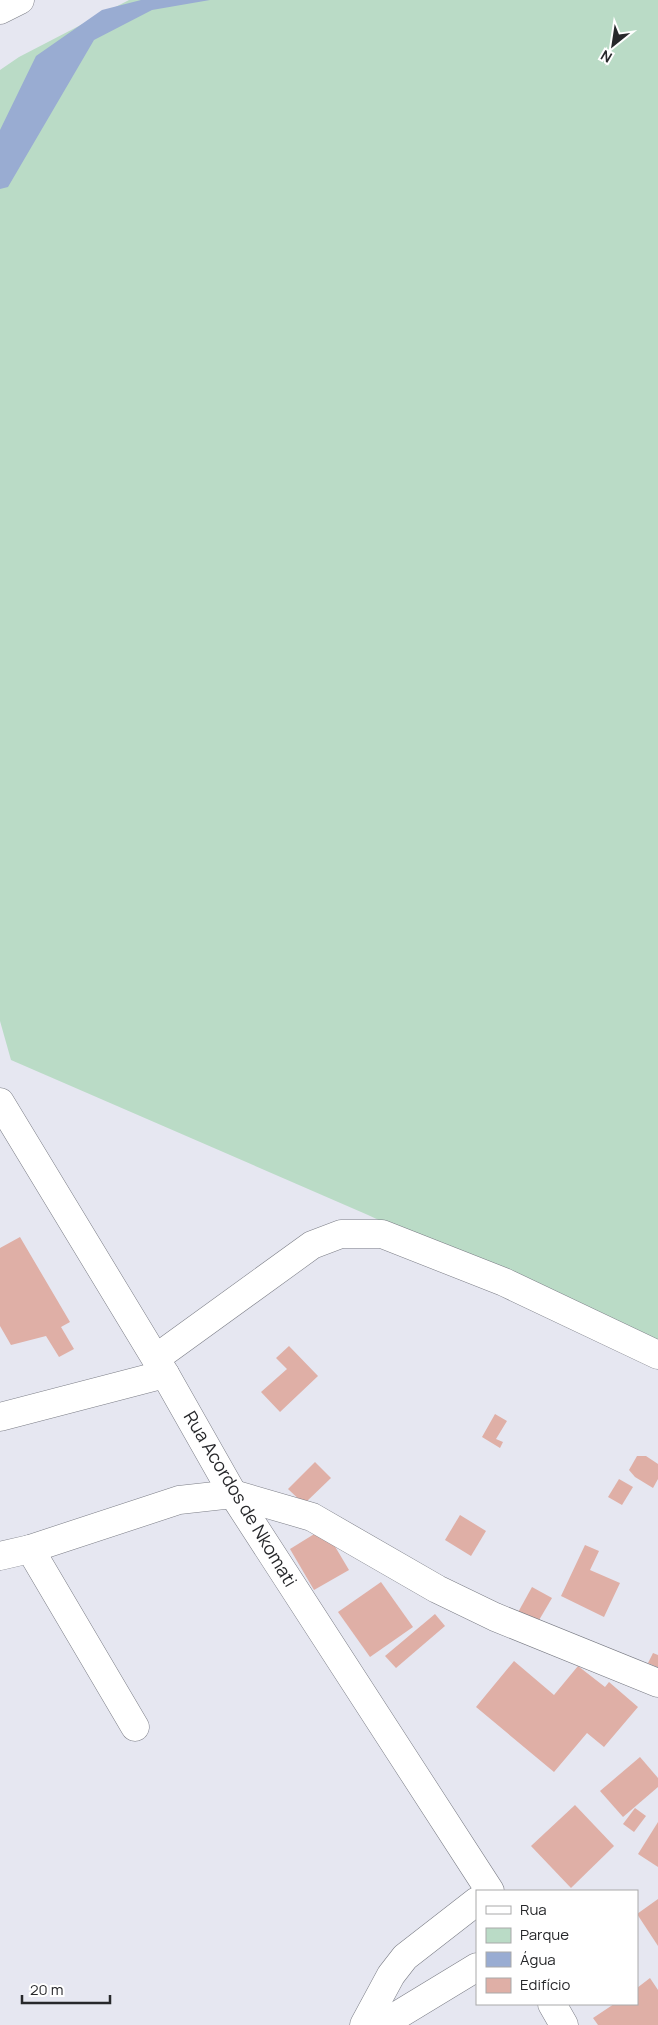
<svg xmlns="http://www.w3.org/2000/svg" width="658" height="2025" font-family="Manrope,sans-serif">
<rect width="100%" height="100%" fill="#e6e7f1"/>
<polygon fill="#badbc6" points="129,0 658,0 658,1351 368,1215 11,1060 0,1021 0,70 19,57"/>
<polygon fill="#99acd2" points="141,0 210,0 152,10 94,40 8,187 0,189 0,130 36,56 102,10"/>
<g fill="#dfafa6">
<polygon points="20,1237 70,1322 61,1327 74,1349 59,1357 46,1336 11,1345 0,1326 0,1248"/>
<polygon points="289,1346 318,1376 280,1412 261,1392 287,1369 276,1358"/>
<polygon points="495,1414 507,1421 496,1439 503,1442 500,1448 482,1437"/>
<polygon points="637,1456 646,1456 658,1464 658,1479 653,1488 635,1477 629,1470"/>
<polygon points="315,1462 331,1478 304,1504 288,1489"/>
<polygon points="619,1479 633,1487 622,1505 608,1497"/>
<polygon points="460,1515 486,1531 471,1556 445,1540"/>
<polygon points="324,1528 349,1570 314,1590 290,1549"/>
<polygon points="585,1545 599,1551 590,1570 620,1583 604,1617 561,1596"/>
<polygon points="381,1582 413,1627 370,1657 338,1612"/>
<polygon points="532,1587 552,1598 535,1627 516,1616"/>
<polygon points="435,1614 445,1626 396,1668 385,1656"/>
<polygon points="653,1653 658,1655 658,1673 655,1672 657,1667 648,1663"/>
<polygon points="514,1661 554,1695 578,1666 605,1687 609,1682 638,1707 604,1747 587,1733 554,1772 476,1707"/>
<polygon points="640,1757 658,1778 658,1787 623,1817 600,1791"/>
<polygon points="575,1805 614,1846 571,1888 531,1846"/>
<polygon points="635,1808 646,1816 634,1832 623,1824"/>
<polygon points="658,1822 658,1867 638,1854"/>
<polygon points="658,1899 658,1946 637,1914"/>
<polygon points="650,1978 658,1990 658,2025 598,2025 593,2018 614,2004 637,2004 637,1988"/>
</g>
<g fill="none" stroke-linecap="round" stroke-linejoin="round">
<g stroke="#7b7d86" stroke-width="29">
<g id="street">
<polyline points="0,10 20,0"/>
<polyline points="0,1102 165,1374 233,1494 490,1891"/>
<polyline points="156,1358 312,1245 341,1234 382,1234 504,1282 658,1355"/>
<polyline points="0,1417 165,1374"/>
<polyline points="30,1549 135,1727"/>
<polyline points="0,1556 30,1549 179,1500 233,1494 312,1517 437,1589 495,1617 658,1683"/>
<polyline points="552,2004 564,2025"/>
<polyline points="364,2025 391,1975 405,1957 477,1901"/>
<polyline points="386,2025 398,2015 477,1967"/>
</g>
</g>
<use href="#street" stroke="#fff" stroke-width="28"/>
</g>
<g text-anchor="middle" stroke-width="5" stroke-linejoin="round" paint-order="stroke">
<g font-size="18" fill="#27282b" stroke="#fff">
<text transform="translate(240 1499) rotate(59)" y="6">Rua Acordos de Nkomati</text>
</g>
</g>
<rect x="476" y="1890" width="162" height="115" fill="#ffffff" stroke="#a9a9aa"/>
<rect x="486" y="1906" width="25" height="8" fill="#ffffff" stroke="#a9a9aa"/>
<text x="520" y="1915" font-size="15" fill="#27282b">Rua</text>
<rect x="486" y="1928" width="25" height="15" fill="#badbc6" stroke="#a9a9aa"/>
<text x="520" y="1940" font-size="15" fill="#27282b">Parque</text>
<rect x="486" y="1952" width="25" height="15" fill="#99acd2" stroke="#a9a9aa"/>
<text x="520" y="1965" font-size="15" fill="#27282b">Água</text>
<rect x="486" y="1978" width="25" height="15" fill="#dfafa6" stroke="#a9a9aa"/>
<text x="520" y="1990" font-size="15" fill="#27282b">Edifício</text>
<g transform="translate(613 45) rotate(210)" stroke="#ffffff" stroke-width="4" paint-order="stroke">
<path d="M0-4L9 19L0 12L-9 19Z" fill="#27282b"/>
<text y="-8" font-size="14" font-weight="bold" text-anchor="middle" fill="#27282b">N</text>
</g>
<path d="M22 1995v8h88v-8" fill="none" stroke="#27282b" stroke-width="2.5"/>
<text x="30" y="1995" font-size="15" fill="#27282b" stroke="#ffffff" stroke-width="4" paint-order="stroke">20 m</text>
</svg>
